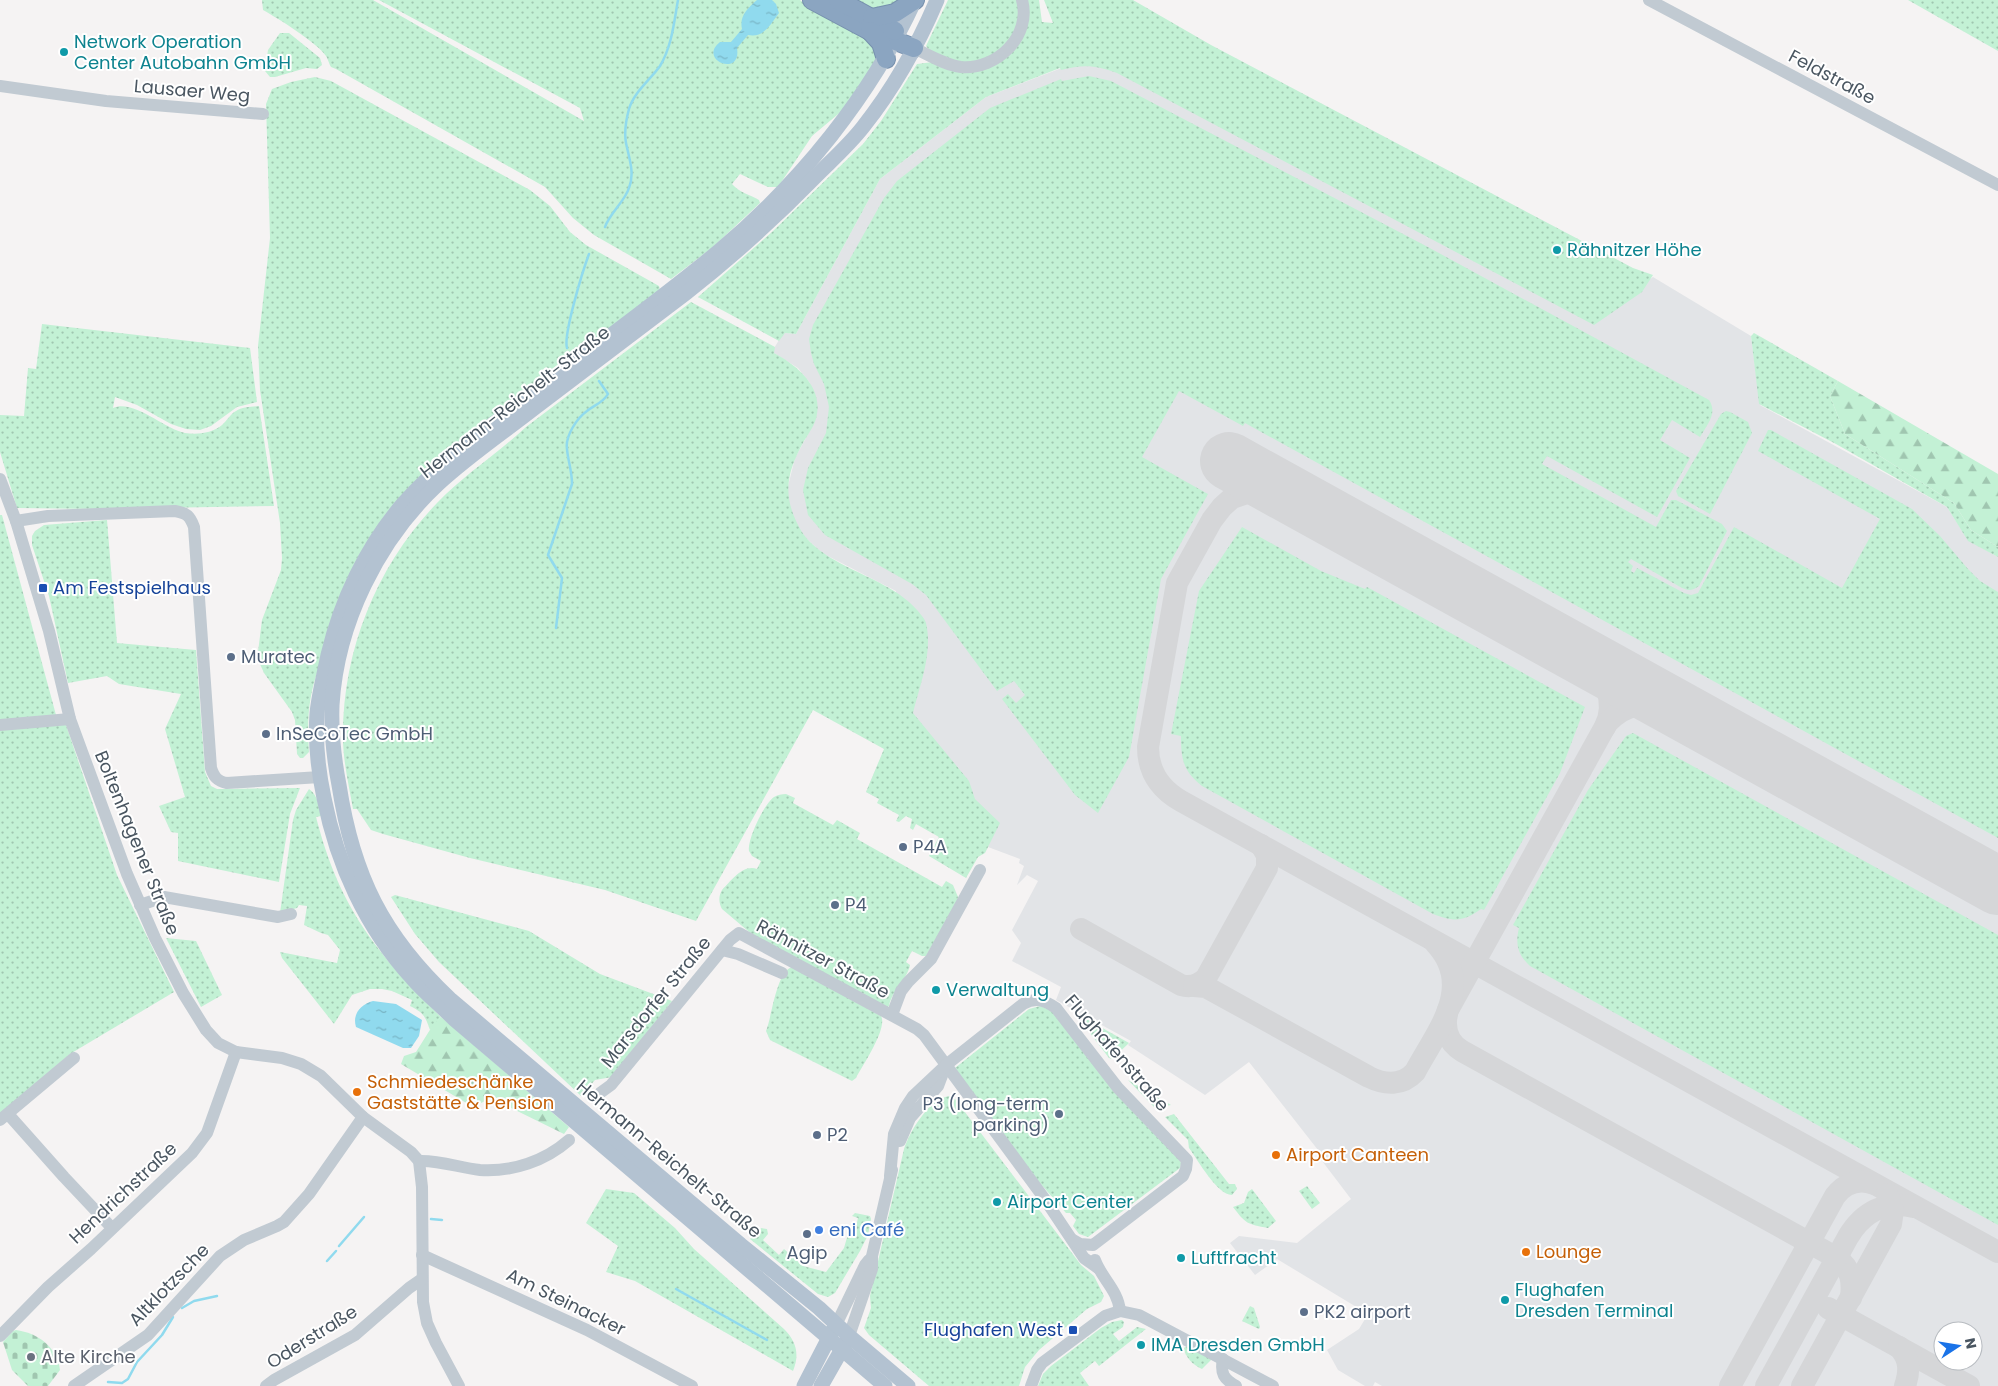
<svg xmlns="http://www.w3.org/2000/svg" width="1998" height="1386" font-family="Poppins,sans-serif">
<defs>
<pattern id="grass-dots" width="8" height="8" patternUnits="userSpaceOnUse" patternTransform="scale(1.25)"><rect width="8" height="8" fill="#c3f1d5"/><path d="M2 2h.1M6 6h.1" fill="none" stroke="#a0c6b0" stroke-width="1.8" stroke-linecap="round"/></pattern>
<pattern id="forest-firs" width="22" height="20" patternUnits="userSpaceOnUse" patternTransform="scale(1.25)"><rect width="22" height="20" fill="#c3f1d5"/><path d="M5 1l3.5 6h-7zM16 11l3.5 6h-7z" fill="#a0c6b0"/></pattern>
<pattern id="cemetery-stones" width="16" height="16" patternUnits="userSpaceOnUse" patternTransform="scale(1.25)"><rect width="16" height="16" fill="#c3f1d5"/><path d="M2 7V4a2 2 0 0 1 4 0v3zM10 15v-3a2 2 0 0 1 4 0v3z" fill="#a0c6b0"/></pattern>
<pattern id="water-ripples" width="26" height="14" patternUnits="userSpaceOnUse" patternTransform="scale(1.25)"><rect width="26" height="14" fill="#90daee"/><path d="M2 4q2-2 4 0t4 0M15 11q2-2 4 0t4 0" fill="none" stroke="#78b4c4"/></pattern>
</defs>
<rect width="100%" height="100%" fill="#f5f3f3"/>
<path fill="#e2e4e7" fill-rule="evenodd" d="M1072 64 1108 65 1599 316 1653 277 1751 336 1760 405 1947 507 1968 540 1998 557V1386H1382L1375 1382 1373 1386H1365L1338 1370 1327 1350 1359 1329 1368 1314 1277 1259 1255 1275 1230 1243 1239 1236 1297 1243 1351 1199 1316 1153 1318 1150 1249 1062 1205 1095 1128 1045 1131 1041 1056 1000 1061 987 1012 961 1021 943 1012 930 1038 881 1027 875 1017 885 1024 866 1019 863 1020 859 988 847 976 851 866 792 898 718 896 591 822 553 805 537 798 527 790 510 787 490 795 458 813 425 810 383 798 368 774 353 773 350 782 335 785 333 796 334 880 179 986 97ZM1943 1331H1973V1361H1943Z"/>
<g fill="url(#grass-dots)">
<path d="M262 0H373L584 121 580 108 379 0H800L807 6 874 41 877 60 849 105 812 136 778 187H768L740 174 732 184C740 193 749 194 759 200L760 203 713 247 671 279 594 235 573 218 545 187 336 69 331 67C329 64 328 59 326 56 316 42 279 19 263 10Z"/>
<polygon points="848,0 903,0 876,13"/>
<path d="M948 0H1019C1019 13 1018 30 1010 41 1006 46 992 58 986 60 969 65 937 62 926 46Z"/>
<path d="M1026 0H1039L1042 22 1053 23 1044 0H1133L1211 45 1633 268 1653 275 1642 292 1594 325 1117 73C1096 65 1083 64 1061 70L1060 68 986 97 880 179 796 334 785 333 779 341 698 297 772 232 863 144 881 121 917 64 933 62 1003 59Z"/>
<polygon points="1908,0 1998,0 1998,51"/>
<polygon points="280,33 289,33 320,58 322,65 317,69 306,68 275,77 270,77 265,71 268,50"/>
<path d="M1089 76 1111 81 1426 246 1709 400C1718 413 1707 425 1700 437L1672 420 1660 440 1690 458 1657 517 1547 456 1542 464 1656 527 1671 500H1676L1722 524 1727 531 1699 586C1692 591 1689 591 1682 588L1631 559 1628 562 1633 566 1631 571 1634 573 1637 568 1684 593 1691 595 1698 593 1734 527 1842 588 1880 519 1758 451 1768 430H1771L1912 509 1940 536 1968 569 1980 581 1998 592V838L1245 423 1243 426 1179 391 1142 457 1208 494 1161 579 1129 757 1098 813 1075 795 1002 699 1008 694 1016 703 1025 695 1014 681 997 691 926 595 912 584 825 535 808 515 803 490 808 468 826 433 829 407 824 384 814 364 811 353 809 339 813 325 884 198 897 181 990 108 1061 79 1062 81Z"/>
<path d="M315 77 331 81 530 190 550 206 570 232 586 245 659 286 660 290 419 478 319 667C308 698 307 720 309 752L303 758H300L297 754 295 720 292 712 264 673 260 664 258 652 262 620 281 570 282 558 280 523 260 390 258 346 270 238 266 104 272 89 291 82Z"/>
<path d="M691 302 775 347 774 353C795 364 822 385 817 414 816 423 809 433 804 441 788 470 782 492 797 523 817 568 886 573 918 611 921 615 925 619 926 623 933 653 920 684 913 713L969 781 975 799 1000 823 985 853 978 857 966 878 929 856 939 837 916 824 913 830 910 828 912 819 906 816 899 822 896 821 899 815 877 803 879 799 866 792 884 749 813 710 696 921 605 890 470 858 383 834 371 830 357 809H353C349 786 343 761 343 738 342 651 377 565 437 503 464 475 497 454 526 427Z"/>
<path d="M42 324 250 348 257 402 237 407 211 426 200 430 186 429 171 424 137 405 115 397 113 408C134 399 164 429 185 433 198 435 212 433 222 425 227 421 230 414 236 411 242 407 252 407 259 406L274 506 98 509 17 508 0 452V415L24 416 28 368 36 369Z"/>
<polygon points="1754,333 1838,381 1830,396 1845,434 1954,503 1971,530 1998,547 1998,557 1968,541 1947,507 1836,444 1759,404 1751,336"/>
<polygon points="1726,411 1730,412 1748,422 1752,433 1710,514 1678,496 1676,491 1721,414"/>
<polygon points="0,515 2,515 56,715 0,721"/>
<polygon points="107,520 117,643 196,650 205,772 211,786 217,789 226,789 300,788 290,814 279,882 178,861 178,833 171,832 159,806 185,797 165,729 181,694 119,684 107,676 68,683 49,596 32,545 32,536 35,531 44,525"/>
<path d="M1242 527 1321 571 1365 589 1367 587 1585 707 1560 773 1484 910 1481 909C1463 922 1454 922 1433 914L1202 786C1183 771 1181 759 1181 736L1171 734 1199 591Z"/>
<polygon points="65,722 117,875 174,992 70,1054 0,1115 0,728"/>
<path d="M1633 733 1998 935V1225L1530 966C1518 955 1515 944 1519 928L1513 925 1588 790 1626 736Z"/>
<path d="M309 789C318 795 319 807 321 816L316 817C339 907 376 953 441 1017L430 1030C425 1016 424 1013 410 1006L412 1000 392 991 382 989H370L352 995 334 1024 282 958 280 952 337 963 340 950 328 935 321 933 304 925 307 906 299 905 297 908 280 913 293 820 296 810Z"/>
<path d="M786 794 795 798 793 803 833 825 837 820 860 833 857 839 942 887 946 881 953 885 958 897 957 902 926 956H922L912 951 906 962 910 965C908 978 892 990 889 1006L886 1008 754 936 722 909C719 903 718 897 722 890 731 881 743 864 757 869L761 861 752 856 749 851C747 840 764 804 774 797 777 795 782 794 786 794Z"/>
<polygon points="395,895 529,931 600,974 672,1001 612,1077 595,1080 581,1096 439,962 415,934 391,897"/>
<polygon points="166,938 196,941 222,995 201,1007"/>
<path d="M792 967 881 1016C888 1028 863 1065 856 1078L852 1081 770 1040 766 1031C772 1017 776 972 792 967Z"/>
<polygon points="1040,1006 1052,1011 1178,1156 1181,1163 1180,1168 1088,1237 1079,1234 1073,1226 1076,1220 1070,1213 1066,1213 1026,1167 955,1068 1029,1009"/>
<polygon points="1074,1012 1129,1043 1112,1059 1109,1058"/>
<polygon points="1128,1080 1171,1105 1155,1108"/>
<path d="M949 1096 955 1099 1081 1265 1094 1276 1104 1296 1101 1302 1087 1309 1039 1350 1025 1367 1019 1386H929L869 1335 864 1328 871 1308 870 1296 904 1149C910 1131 929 1099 949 1096Z"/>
<path d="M1174 1114 1229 1184H1235L1237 1189 1232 1195C1217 1195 1198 1160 1189 1148L1188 1140 1165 1117Z"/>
<polygon points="1307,1186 1320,1203 1312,1209 1299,1191"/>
<path d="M606 1189 634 1193 675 1228 694 1249 784 1329C796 1341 800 1354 793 1371L635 1281 606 1272 618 1246 586 1223Z"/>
<path d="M1252 1189 1276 1221 1268 1228C1247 1224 1246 1224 1233 1207L1244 1203 1248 1192Z"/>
<polygon points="855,1213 870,1216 871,1219 868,1235 860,1251 835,1293 828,1297 818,1294 750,1239 761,1228 767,1229 768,1234 763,1240 779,1255 784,1249 803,1266 826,1272 844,1248 848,1234 854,1235 858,1218 852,1216"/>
<polygon points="1250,1306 1254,1308 1260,1327 1259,1329 1242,1321"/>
<polygon points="1122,1320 1124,1322 1123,1327 1113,1334 1119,1341 1137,1327 1146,1329 1099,1366 1095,1361 1080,1373 1089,1386 1038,1386 1043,1374 1051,1366 1101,1328 1112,1322"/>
<path d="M1187 1346 1213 1358 1202 1369C1194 1366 1184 1356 1184 1348Z"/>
</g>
<g fill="url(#forest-firs)">
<polygon points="1838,381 1998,474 1998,547 1971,530 1954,503 1845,434 1830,396"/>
<polygon points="441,1017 569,1127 564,1134 491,1098 473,1107 401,1064 404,1056 416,1052 433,1025"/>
</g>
<path fill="url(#cemetery-stones)" d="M16 1330C38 1333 57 1347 60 1370L48 1386H28L12 1370 3 1342 13 1331Z"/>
<g fill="url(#water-ripples)">
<path d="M757 0H772L776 4 779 13C770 25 764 38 748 35L737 48C742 78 697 60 720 42H731L742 29C739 16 748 8 757 0Z"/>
<path d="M373 1001 396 1004 422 1020 419 1036 411 1048H403L356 1027C352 1014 361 1004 373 1001Z"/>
</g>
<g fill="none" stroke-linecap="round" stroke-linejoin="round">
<g stroke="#90daee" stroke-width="2.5">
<path d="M605 227C610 213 625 201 629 188 635 173 629 158 626 143 624 132 626 120 629 109 634 92 650 80 660 66 672 46 674 22 678 0"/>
<path d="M567 348C563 335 583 270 589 254"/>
<path d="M556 628 562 578 548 555 572 484C572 471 568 461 567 449 565 436 577 418 587 411 594 405 603 403 608 394L599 381"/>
<polyline points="431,1219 442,1220"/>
<polyline points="339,1246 364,1217"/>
<polyline points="327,1261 336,1251"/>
<polyline points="676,1289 767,1340"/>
<polyline points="182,1308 194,1301 217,1296"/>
<polyline points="108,1382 122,1383 128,1379 137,1362 162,1335 173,1317"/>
</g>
<g stroke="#d5d6d8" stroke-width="22">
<path d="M1300 500 1277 491 1255 490 1232 498 1222 507 1212 520 1177 583 1148 747C1148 772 1160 789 1181 801L1998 1252"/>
<path d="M1582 656C1605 670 1617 703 1605 727"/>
<path d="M1677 708C1652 697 1625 704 1607 723L1448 1010C1443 1027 1447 1042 1462 1051L1837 1258C1851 1269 1853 1280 1851 1298"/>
<path d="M1081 929 1181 985C1191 988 1199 985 1206 978L1267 868V855L1261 845"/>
<path d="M1194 986 1206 987 1369 1077C1385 1085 1402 1086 1415 1072 1437 1031 1476 986 1435 943"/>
<polyline points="1828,1308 1969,1386"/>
<path d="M1899 1347C1910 1359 1910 1371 1905 1386"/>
<path d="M1730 1386 1835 1196C1845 1183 1858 1178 1874 1184"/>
<path d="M1766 1386 1848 1237C1863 1212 1885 1200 1914 1207"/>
<polyline points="1802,1386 1891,1224 1893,1210 1887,1194"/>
</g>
<polyline stroke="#d5d6d8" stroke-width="58" points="1229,461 1998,886"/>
<g stroke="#7690ad" stroke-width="20">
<g id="highway">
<polyline points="812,0 870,31 914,48"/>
<polyline points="838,0 895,31"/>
<polyline points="872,18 895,13 915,0"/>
<polyline points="870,31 881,43 886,59"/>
</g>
</g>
<g stroke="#c1cad2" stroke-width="12">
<polyline points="1649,0 1998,185"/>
<path d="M914 48C929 55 945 65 961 67 997 70 1032 36 1022 0"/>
<polyline points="0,86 106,101 263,114"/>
<polyline points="0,479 16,521 49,631 70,719 81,749 127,874 155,938 183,993 206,1030 218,1043 236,1052 282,1058 301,1064 321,1076 363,1117 411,1152 419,1161 422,1187 423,1302 427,1323 436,1343 459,1386"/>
<path d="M16 521 48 516 175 511C187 513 190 516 194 527L211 768C214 777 217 781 227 783L320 777"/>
<polyline points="0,725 70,719"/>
<polyline points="140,905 164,897 278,917 291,914"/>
<polyline points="722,950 738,954 782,973"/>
<polyline points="892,1015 901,991 908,982 931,959 980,870"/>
<polyline points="600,1093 611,1085 730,940 739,933 917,1029 924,1035 1044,1198 1084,1258 1098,1268"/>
<polyline points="8,1114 64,1177 112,1228"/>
<polyline points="0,1120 74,1058"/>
<polyline points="900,1141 910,1118 938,1086 946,1065"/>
<path d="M419 1161C440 1160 460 1168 480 1170 513 1172 545 1161 569 1140"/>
<path d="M890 1176 894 1134 905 1108 913 1096 946 1065 1023 1004C1036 997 1044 1000 1056 1008L1118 1088 1187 1160 1186 1169 1183 1176 1093 1245 1080 1244 1073 1240"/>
<polyline points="422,1255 587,1330 692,1386"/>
<path d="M1095 1260C1102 1279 1118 1290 1120 1311"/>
<polyline points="836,1325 865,1265 869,1260"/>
<polyline points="0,1336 48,1287 91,1249 192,1153 207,1133 236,1052"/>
<polyline points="849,1336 872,1269 872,1256 892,1170"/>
<path d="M1223 1359C1220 1374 1224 1379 1236 1386"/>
<polyline points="74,1386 148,1335 220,1256 244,1240 277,1226 284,1222 309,1194 363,1117"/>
<polyline points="266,1386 274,1380 355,1335 409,1288 422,1279"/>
<polyline points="1031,1386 1037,1370 1042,1363 1105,1316 1120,1311 1139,1315 1273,1386"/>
</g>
<g stroke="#b3c2d1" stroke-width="15">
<polyline points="804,1386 833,1330"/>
<polyline points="821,1386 846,1342"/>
<path d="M885 1386 454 1019C440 1005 425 993 412 978 366 928 337 864 324 798 318 770 315 742 317 713 319 694 324 675 328 655 341 601 366 547 403 504 445 457 498 421 548 383 605 339 664 297 719 251 800 183 871 96 915 0"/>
<path d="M908 1386 849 1336 819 1308 741 1245 450 999C383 936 353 876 339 785 334 759 331 732 332 705 337 623 378 540 438 484 467 457 501 434 533 409 584 370 635 332 686 293 732 257 775 218 816 176 832 160 849 145 863 127 893 89 918 45 937 0"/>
</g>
<use href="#highway" stroke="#8ba5c1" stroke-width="18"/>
</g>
<g fill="#0f9aa8" stroke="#fff" stroke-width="2">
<circle cx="64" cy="52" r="5"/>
<circle cx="1557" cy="250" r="5"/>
<circle cx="936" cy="990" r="5"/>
<circle cx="997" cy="1202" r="5"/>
<circle cx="1181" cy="1258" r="5"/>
<circle cx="1505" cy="1300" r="5"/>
<circle cx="1141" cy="1345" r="5"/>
</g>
<g fill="#1a4fb4" stroke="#fff" stroke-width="2">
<rect x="38" y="583" width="10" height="10" rx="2.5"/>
<rect x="1068" y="1325" width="10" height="10" rx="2.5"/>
</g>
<g fill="#5c6f8a" stroke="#fff" stroke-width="2">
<circle cx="231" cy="657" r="5"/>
<circle cx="266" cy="734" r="5"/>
<circle cx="903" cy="847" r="5"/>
<circle cx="835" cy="905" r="5"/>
<circle cx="1059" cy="1114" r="5"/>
<circle cx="817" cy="1135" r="5"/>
<circle cx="807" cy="1234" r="5"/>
<circle cx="1304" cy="1312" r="5"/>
</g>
<g fill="#e8710a" stroke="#fff" stroke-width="2">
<circle cx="357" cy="1092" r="5"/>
<circle cx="1276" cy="1155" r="5"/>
<circle cx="1526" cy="1252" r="5"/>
</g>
<circle fill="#3f7fe0" stroke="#fff" stroke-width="2" cx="819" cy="1230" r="5"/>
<circle fill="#6b7280" stroke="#fff" stroke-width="2" cx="31" cy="1357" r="5"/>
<g text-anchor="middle" stroke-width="4" stroke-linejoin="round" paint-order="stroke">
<g font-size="18" fill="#0d838f" stroke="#fff" text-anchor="start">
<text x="74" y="48">Network Operation<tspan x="74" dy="21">Center Autobahn GmbH</tspan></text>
<text x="1567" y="256">Rähnitzer Höhe</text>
<text x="946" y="996">Verwaltung</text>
<text x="1007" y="1208">Airport Center</text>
<text x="1191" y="1264">Luftfracht</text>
<text x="1515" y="1296">Flughafen<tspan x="1515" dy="21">Dresden Terminal</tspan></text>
<text x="1151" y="1351">IMA Dresden GmbH</text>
</g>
<g font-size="18" fill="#4a5661" stroke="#fff">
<text transform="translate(1832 77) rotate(28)" y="6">Feldstraße</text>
<text transform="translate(192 91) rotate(5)" y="6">Lausaer Weg</text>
<text transform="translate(515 402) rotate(-38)" y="6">Hermann-Reichelt-Straße</text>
<text transform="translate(137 843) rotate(68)" y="6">Boltenhagener Straße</text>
<text transform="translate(823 959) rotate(28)" y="6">Rähnitzer Straße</text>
<text transform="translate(656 1002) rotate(-51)" y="6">Marsdorfer Straße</text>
<text transform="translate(1117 1053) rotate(49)" y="6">Flughafenstraße</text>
<text transform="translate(669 1159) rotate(40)" y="6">Hermann-Reichelt-Straße</text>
<text transform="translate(123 1193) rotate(-43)" y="6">Hendrichstraße</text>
<text transform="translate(169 1285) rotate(-46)" y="6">Altklotzsche</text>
<text transform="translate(566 1302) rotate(26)" y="6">Am Steinacker</text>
<text transform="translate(312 1337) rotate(-32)" y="6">Oderstraße</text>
</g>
<g font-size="18" fill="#164399" stroke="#fff" text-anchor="start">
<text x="53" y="594">Am Festspielhaus</text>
<text x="1063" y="1336" text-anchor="end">Flughafen West</text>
</g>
<g font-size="18" fill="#4e5e75" stroke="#fff" text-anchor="start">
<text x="241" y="663">Muratec</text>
<text x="276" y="740">InSeCoTec GmbH</text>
<text x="913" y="853">P4A</text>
<text x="845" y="911">P4</text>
<text x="1049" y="1110" text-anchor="end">P3 (long-term<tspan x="1049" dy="21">parking)</tspan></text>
<text x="827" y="1141">P2</text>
<text x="807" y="1259" text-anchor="middle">Agip</text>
<text x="1314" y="1318">PK2 airport</text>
</g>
<g font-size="18" fill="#c56008" stroke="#fff" text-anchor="start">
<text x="367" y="1088">Schmiedeschänke<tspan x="367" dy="21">Gaststätte &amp; Pension</tspan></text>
<text x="1286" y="1161">Airport Canteen</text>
<text x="1536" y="1258">Lounge</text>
</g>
<g font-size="18" fill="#366cbe" stroke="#fff" text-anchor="start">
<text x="829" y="1236">eni Café</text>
</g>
<g font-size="18" fill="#5b616d" stroke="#fff" text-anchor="start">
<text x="41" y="1363">Alte Kirche</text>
</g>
</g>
<g transform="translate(1958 1346) rotate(78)"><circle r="24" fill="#ffffff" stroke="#b7bbc0"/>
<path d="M0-4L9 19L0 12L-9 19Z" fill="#1a73e8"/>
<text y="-8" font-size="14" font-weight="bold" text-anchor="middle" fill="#4a5661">N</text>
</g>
</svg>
